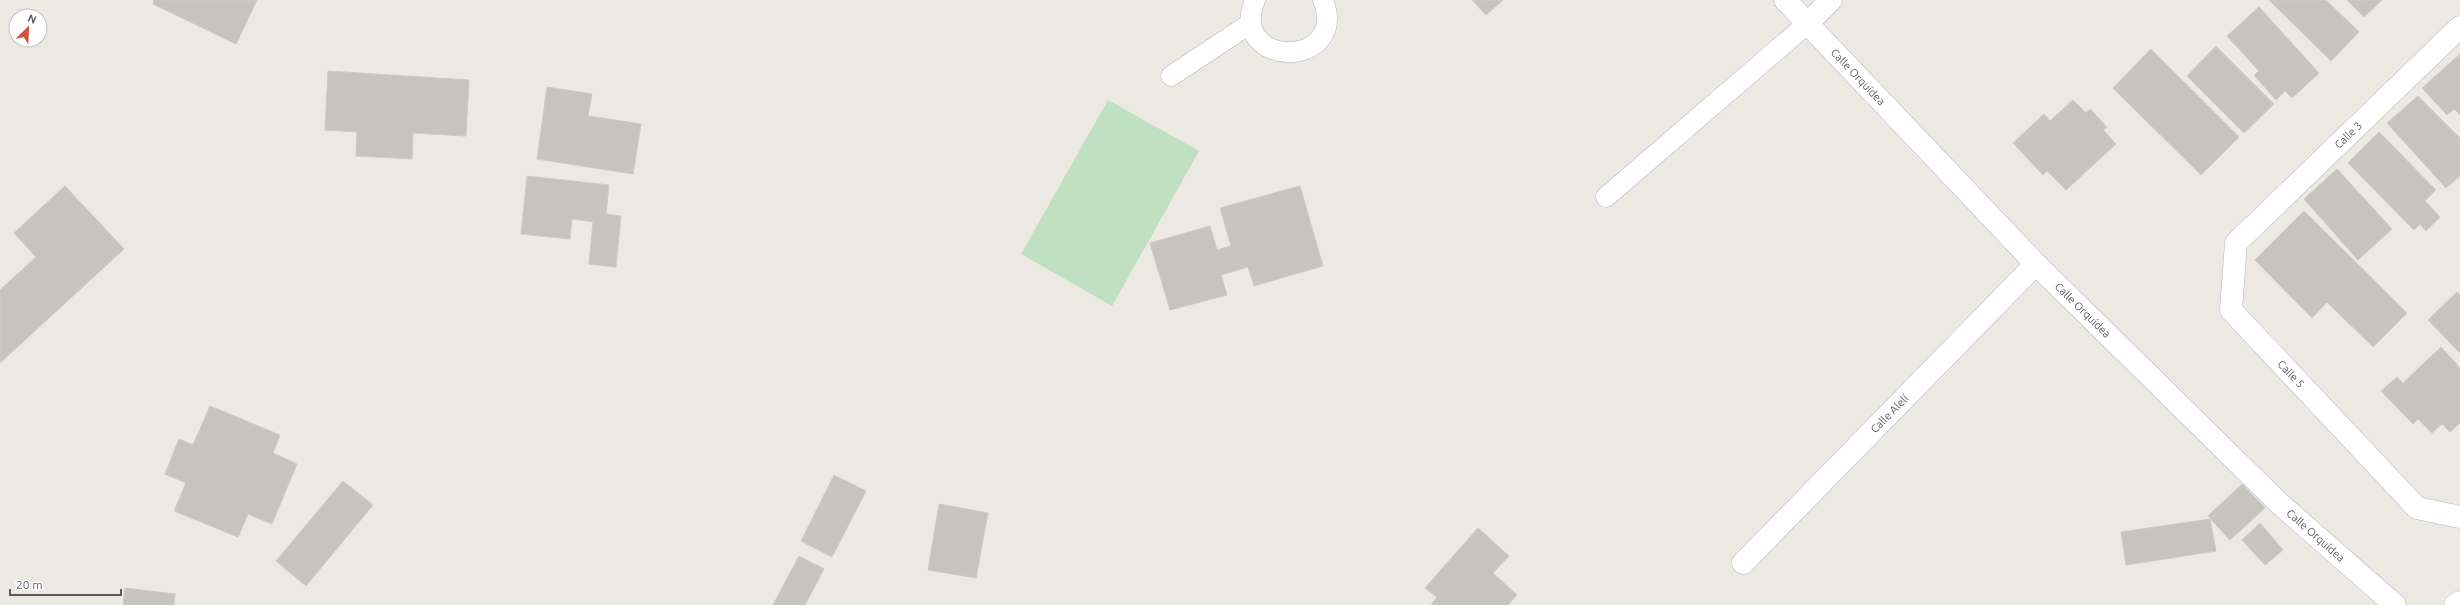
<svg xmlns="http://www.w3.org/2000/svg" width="2460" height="605" font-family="Ubuntu,sans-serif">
<rect width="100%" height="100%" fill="#ebe9e1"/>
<polygon fill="#bfe0c1" points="1108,100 1199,151 1112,306 1021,254"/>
<g fill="#c6c4be" stroke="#cecbc0">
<polygon points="154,0 257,0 236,44 153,4"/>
<polygon points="1472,0 1503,0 1486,15"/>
<polygon points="2269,0 2326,0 2359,32 2331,61"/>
<polygon points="2347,0 2382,0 2364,17"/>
<polygon points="2259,7 2319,73 2292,98 2285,91 2276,100 2254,75 2259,71 2227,36"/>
<polygon points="2216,46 2274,104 2244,133 2187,76"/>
<polygon points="2151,49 2239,137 2201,175 2113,88"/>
<polygon points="2460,54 2460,115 2454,109 2447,115 2422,88"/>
<polygon points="328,71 469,80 466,136 413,133 412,159 356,156 357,132 325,130"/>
<polygon points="547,87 592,94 588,116 641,124 633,174 537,159"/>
<polygon points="2418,96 2460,138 2460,176 2446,188 2387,123"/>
<polygon points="2073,100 2086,113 2090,109 2107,127 2103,130 2116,144 2066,190 2047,171 2043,175 2013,143 2044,114 2050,121"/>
<polygon points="2379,132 2436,190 2425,201 2440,217 2426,231 2420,224 2414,230 2348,163"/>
<polygon points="2337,169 2392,229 2358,260 2304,199"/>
<polygon points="527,176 609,185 606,214 621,216 616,267 589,264 593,222 572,219 570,239 521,234"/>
<polygon points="65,186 124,249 0,363 0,290 36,257 14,233"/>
<polygon points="1300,186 1323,266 1254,286 1248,267 1221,275 1227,295 1170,310 1150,243 1210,226 1217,250 1231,246 1220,208"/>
<polygon points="2304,211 2407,313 2373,347 2327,302 2312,318 2255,260"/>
<polygon points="2457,292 2460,295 2460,353 2428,320"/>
<polygon points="2441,347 2460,368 2460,423 2450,432 2442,424 2432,433 2418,419 2413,424 2381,391 2397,377 2403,383"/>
<polygon points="210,406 280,435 273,453 297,464 272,524 248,514 238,537 174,511 186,483 165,474 179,439 193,445"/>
<polygon points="834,475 866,491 832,557 801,541"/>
<polygon points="343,481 373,505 306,586 276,561"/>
<polygon points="2242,484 2265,508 2230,540 2208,516"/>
<polygon points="939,504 988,513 976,578 928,570"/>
<polygon points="2210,519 2216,551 2126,565 2121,532"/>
<polygon points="2260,523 2283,550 2265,565 2242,540"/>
<polygon points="1478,528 1509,556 1493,573 1517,595 1508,605 1431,605 1437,597 1425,588"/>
<polygon points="799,556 824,569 805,605 773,605"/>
<polygon points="125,588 175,594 174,605 123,605"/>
</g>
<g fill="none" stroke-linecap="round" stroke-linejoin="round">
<g stroke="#b3b6ba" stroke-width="21">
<g id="service">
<path d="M1255 0C1227 69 1350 70 1323 0"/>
<polyline points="1171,76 1251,23"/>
<polyline points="1606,197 1807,24"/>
</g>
</g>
<g stroke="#b3b6ba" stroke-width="23">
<g id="minor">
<path id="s1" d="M1785 0 2036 264 2280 504 2395 605"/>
<polyline points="1807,24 1831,0"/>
<path id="s2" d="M2460 27 2236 243 2231 310 2417 508 2460 517"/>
<path id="s3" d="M1743 563 2036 264"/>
<polyline points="2455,605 2460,602"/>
</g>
</g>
<use href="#service" stroke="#fff" stroke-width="20"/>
<use href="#minor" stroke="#fff" stroke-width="22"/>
</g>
<g text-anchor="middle" stroke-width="3" stroke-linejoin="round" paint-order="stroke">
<g font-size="11" fill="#595c60" stroke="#fff">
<text dy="4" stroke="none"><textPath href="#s1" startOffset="106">Calle Orquídea</textPath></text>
<text transform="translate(2348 135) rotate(-44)" y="4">Calle 3</text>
<text dy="4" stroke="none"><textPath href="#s1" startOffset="430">Calle Orquídea</textPath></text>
<text dy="4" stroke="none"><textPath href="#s2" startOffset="466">Calle 5</textPath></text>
<text dy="4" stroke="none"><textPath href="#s3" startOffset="209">Calle Alelí</textPath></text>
<text dy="4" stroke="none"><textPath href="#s1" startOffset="754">Calle Orquídea</textPath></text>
</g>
</g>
<g transform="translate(28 28) rotate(24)"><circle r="19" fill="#ffffff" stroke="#bdbebf"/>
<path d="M0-3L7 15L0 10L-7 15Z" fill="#d6513b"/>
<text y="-6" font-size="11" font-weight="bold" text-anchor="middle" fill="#595c60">N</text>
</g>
<path d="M10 589v6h111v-6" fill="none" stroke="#595c60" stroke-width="2"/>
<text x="16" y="589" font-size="12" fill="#595c60" stroke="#ffffff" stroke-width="3" paint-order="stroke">20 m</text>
</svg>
